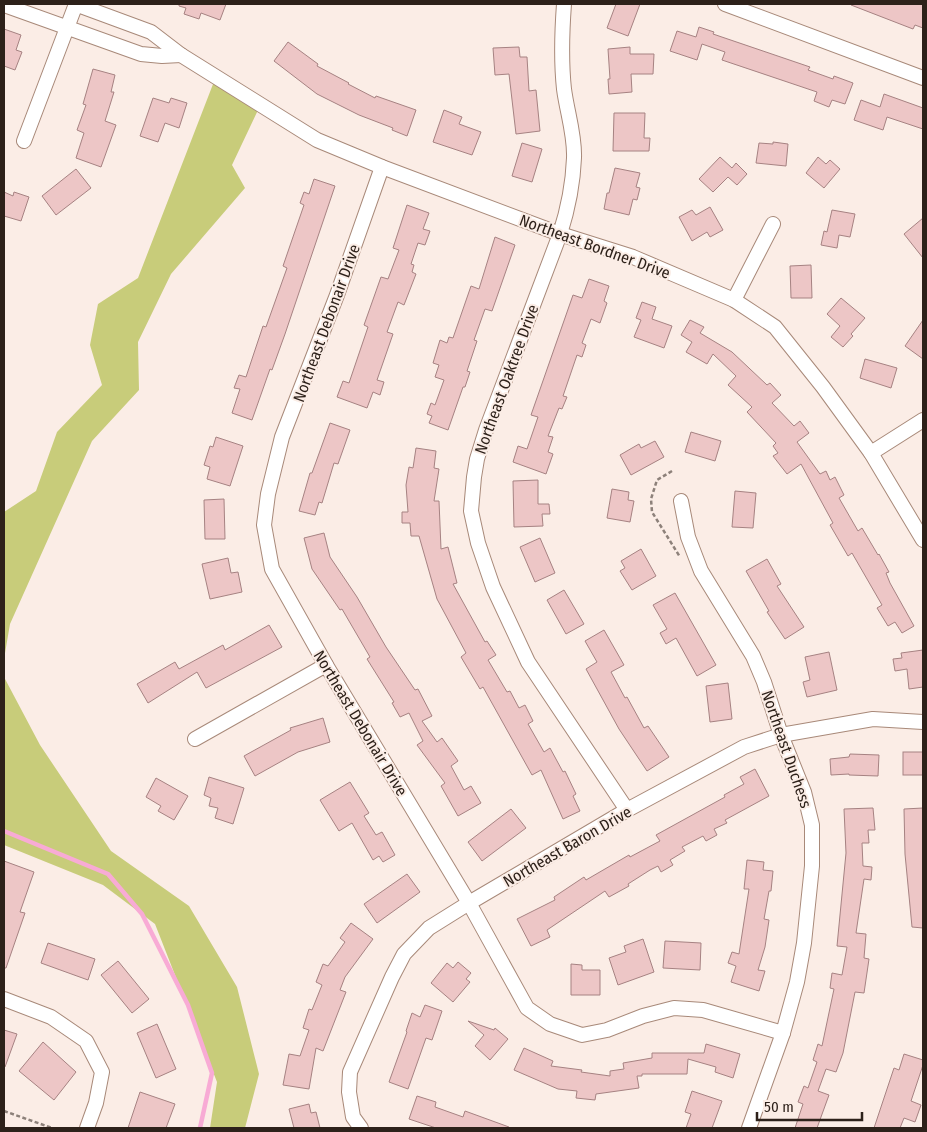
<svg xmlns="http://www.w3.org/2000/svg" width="927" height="1132" font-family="'Fira Sans Condensed',sans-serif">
<rect width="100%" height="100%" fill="#fbede6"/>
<g fill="#c8cc7a">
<polygon points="215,79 258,110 232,165 245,188 171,274 138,342 139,390 92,441 10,624 4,659 4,512 36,491 57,432 102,385 90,345 98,304 138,278"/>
<polygon points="4,677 40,745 111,851 189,906 237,987 259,1074 245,1128 210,1128 217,1082 155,924 103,885 4,845"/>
</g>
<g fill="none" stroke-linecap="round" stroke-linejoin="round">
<polyline stroke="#f8abd5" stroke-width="4.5" points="4,831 108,874 142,914 188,1005 212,1073 200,1128"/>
</g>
<g fill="#edc6c6" stroke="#a68282">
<polygon points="179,4 226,4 220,20 201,13 199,19 184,14 186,8 179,6"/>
<polygon points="616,4 640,4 628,36 607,28"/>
<polygon points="851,4 923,4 923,28 915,25 913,29 851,5"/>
<polygon points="699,27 714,32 713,34 810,67 808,70 833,79 834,76 853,83 845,104 832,100 829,107 814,101 817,92 722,60 725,52 702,44 697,60 670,51 677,31 696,37"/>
<polygon points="4,29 21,35 16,50 22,52 15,70 4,66"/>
<polygon points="288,42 318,64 317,66 349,83 348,84 375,98 376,96 416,110 407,136 392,130 393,128 359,115 317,94 274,61"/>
<polygon points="519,47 520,57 527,57 529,91 536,90 540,131 516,134 509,74 495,75 493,48"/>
<polygon points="630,47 630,54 654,54 653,74 631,74 632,92 609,94 608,79 610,79 608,49"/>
<polygon points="93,69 115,75 111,92 114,92 105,121 116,125 101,167 76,158 84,133 77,130 86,105 83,104"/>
<polygon points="884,94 923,108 923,129 887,117 883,130 854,120 861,100 880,107"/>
<polygon points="153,98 169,103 171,98 187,103 179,128 165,123 158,142 140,136"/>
<polygon points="444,110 462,117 459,124 481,132 472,155 433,142"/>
<polygon points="614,113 645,113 644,138 650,138 649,151 613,151"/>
<polygon points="773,142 788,144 786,166 756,163 759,143 773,144"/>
<polygon points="522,143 542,149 532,182 512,176"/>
<polygon points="720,157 732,168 736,163 747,174 737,185 728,177 713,192 699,179"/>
<polygon points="818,157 826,164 830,160 840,169 824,188 806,173"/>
<polygon points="615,168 640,173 636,187 640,188 637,200 633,199 629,215 604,209 607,193 609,193"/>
<polygon points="76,169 91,188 56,215 42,196"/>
<polygon points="314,179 335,186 285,334 272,370 270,369 252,420 232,413 240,389 234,388 239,375 246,377 263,326 266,327 287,268 283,266 304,205 300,203 304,192 309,194"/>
<polygon points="4,192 13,196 14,192 29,197 21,221 4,216"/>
<polygon points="407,205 429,213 423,229 430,231 425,245 418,243 411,264 414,265 412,272 416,274 404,305 398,302 387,332 393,334 377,380 384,382 380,395 373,392 367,408 337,397 343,381 349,383 368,327 364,325 381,277 388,279 399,250 393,248"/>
<polygon points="710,207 723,230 710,237 707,232 692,241 679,217 692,210 696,215"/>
<polygon points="832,210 855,214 850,237 839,235 837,248 821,245 824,231 827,232"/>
<polygon points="923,218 923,258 904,234"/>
<polygon points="495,237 515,245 492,311 485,309 474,340 477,341 467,371 470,372 465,387 463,387 448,430 429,423 432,416 427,414 431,403 435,405 444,380 435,377 439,365 433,363 440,340 447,343 449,337 453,338 471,286 479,289"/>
<polygon points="811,265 812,298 791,298 790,266"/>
<polygon points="589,279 609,286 604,301 607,303 600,323 591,319 582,343 586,345 582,357 577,355 563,396 567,397 562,409 559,408 548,436 553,437 548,452 553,454 546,474 513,462 518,446 527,449 538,417 531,415 573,295 582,298"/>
<polygon points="841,298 865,318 851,334 853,336 843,347 831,337 840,326 827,314"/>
<polygon points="642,302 656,307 652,319 672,326 664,348 634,337 641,320 636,318"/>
<polygon points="690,320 704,327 700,333 732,352 767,385 770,383 781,395 772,403 794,426 800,421 809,433 797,442 820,474 826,471 830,480 835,477 844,495 839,498 858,531 862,528 878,555 879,554 889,572 886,573 890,583 914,626 902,633 895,622 888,626 877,608 882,605 852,553 848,556 830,525 833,523 801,464 787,474 773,456 778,453 773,446 776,443 747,412 752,407 728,385 736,376 713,354 707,364 686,352 692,342 681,335"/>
<polygon points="923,320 923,359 905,346"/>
<polygon points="865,359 897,368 891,388 860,378"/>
<polygon points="330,423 350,430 338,464 334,463 322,503 319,502 315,515 299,511 310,473 312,473"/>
<polygon points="691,432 721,441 715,461 685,452"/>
<polygon points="216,437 243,446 230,486 207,479 210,467 204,465 210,446 213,447"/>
<polygon points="655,441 664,457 631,475 620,455 639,444 641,448"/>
<polygon points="416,448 436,451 434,468 439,469 434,501 439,501 441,549 448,547 457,583 453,584 485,642 487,641 496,655 488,660 507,692 510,691 519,708 525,705 533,721 528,724 544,752 550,748 563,772 565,771 576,794 573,796 580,811 563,819 541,770 532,775 483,687 480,689 461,657 466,653 437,599 419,536 411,536 410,523 402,523 402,512 408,512 406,485 409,467 413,468"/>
<polygon points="538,480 538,504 549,504 550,514 542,514 543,526 514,527 513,481"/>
<polygon points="612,489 629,492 628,500 634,501 630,522 607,518"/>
<polygon points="735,491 756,493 753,528 732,527"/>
<polygon points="224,499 225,539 205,539 204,500"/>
<polygon points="324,533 330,557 357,597 386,647 415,690 418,689 432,716 422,721 437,742 442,738 458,761 451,766 464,790 471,786 481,803 458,816 441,786 445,783 417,745 423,741 409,713 400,717 392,703 394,702 367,659 370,657 342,609 340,610 312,569 304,538"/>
<polygon points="540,538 555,573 535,582 520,547"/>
<polygon points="641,549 656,576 632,590 620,571 625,568 621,561"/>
<polygon points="228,558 231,573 238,572 242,592 210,599 202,564"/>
<polygon points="767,559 781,584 777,586 804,627 785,639 767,612 769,611 746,571"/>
<polygon points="564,590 584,624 566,634 547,600"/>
<polygon points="675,593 716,665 697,676 676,638 666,644 660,633 667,629 653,605"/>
<polygon points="269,625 282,647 206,688 197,672 148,703 137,684 175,662 179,669 223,645 225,650"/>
<polygon points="604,630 624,665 611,672 625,698 627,697 644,728 648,726 669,757 647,771 619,729 586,669 597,662 585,641"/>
<polygon points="923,650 923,687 909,689 907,669 895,671 893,659 902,658 901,653"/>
<polygon points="829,652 837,690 807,697 803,682 810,680 805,657"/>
<polygon points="728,683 732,719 710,722 706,686"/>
<polygon points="323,718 330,742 298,752 255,776 244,756 291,730 290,728"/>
<rect x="903" y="752" width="20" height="23"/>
<polygon points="850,754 879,755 878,776 849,775 849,774 831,775 830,759 849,757"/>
<polygon points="755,769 769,796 725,820 727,823 714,829 717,835 706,841 703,836 682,847 685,851 670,860 673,865 661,872 658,866 650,870 628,884 629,886 609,897 605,891 547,930 550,937 531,946 517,919 555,900 554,897 584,877 586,880 629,855 630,857 660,841 656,835 725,797 724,795 744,784 740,777"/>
<polygon points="209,777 244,788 233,824 215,818 218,808 209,806 211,798 204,795"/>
<polygon points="156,778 188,796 174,820 158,811 161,806 146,797"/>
<polygon points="350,782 369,813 364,816 376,835 382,832 395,855 383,862 379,856 373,860 352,823 339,831 320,800"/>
<polygon points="873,808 875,830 868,830 869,843 862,843 863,866 872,867 871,880 864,879 856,933 866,934 864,958 869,959 864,993 855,992 843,1053 836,1072 826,1069 818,1091 829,1095 817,1128 795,1128 803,1104 798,1102 804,1086 808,1088 817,1062 813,1060 818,1044 822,1046 834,989 830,988 832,973 842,975 847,947 837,946 846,853 844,809"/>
<polygon points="923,808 923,928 912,927 905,854 904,809"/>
<polygon points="511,809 526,828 482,861 468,842"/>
<polygon points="747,860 764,862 763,870 773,871 771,891 769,891 764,919 769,920 765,947 758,970 765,971 759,991 731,982 736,966 728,963 732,952 739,954 749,889 744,889"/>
<polygon points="4,861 34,872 20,912 25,913 6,968 4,968"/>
<polygon points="407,874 420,892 377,923 364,904"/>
<polygon points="351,923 373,939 345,977 340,990 346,992 323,1051 316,1048 309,1089 283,1085 289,1054 300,1056 309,1030 303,1028 309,1009 312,1010 322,985 316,982 323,964 328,966 345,942 340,938"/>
<polygon points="643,939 654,972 618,985 609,958 626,952 624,946"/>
<polygon points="665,941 701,943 700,970 663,968"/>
<polygon points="48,943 95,959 88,980 41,963"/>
<polygon points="118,961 149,999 132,1013 101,975"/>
<polygon points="458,962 471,973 466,979 470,982 453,1002 431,983 447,963 453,968"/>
<polygon points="571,964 582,965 582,970 600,970 600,995 571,995"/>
<polygon points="425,1005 442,1011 432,1040 426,1038 408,1089 389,1082 407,1032 406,1031 412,1013 420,1017"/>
<polygon points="468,1021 494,1030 495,1028 508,1039 490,1060 475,1046 484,1035"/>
<polygon points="157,1024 176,1069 156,1078 137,1033"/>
<polygon points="4,1030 17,1034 5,1067 4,1066"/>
<polygon points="43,1042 76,1072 54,1100 19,1071"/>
<polygon points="706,1044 740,1054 733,1078 715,1072 716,1067 688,1059 687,1074 642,1074 642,1076 637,1076 639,1088 596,1094 595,1100 576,1098 577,1091 558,1089 514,1070 524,1048 553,1061 551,1066 582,1070 581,1072 610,1076 610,1071 624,1069 623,1063 652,1058 652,1053 704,1053"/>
<polygon points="904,1054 923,1060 923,1065 911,1101 921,1105 915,1122 904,1118 900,1128 874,1128 894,1068 899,1070"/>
<polygon points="692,1091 722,1101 712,1128 686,1128 691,1114 685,1112"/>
<polygon points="140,1092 175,1104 166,1128 128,1128"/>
<polygon points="417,1096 436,1102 435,1107 463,1117 465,1111 509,1127 509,1128 436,1128 409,1119"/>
<polygon points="309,1104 311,1113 316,1112 320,1128 294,1128 289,1109"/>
</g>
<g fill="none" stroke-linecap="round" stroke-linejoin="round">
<g stroke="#a88979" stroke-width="16">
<g id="street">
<polyline points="75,4 151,32 181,55 317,140 382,167 560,234 633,257 734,300 775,327 823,387 871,453 923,540"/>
<path d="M564 4C562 31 561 61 564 89 567 112 575 135 574 158 573 184 568 209 560 234L486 430 477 459 474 477 471 511 478 543 493 587 528 662 627 810"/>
<polyline points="725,4 923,78"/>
<polyline points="4,5 141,54 162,56 181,55"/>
<polyline points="24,141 76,4"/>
<polyline points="382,167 337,295 282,437 268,494 264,525 272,569 326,665 469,903 527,1008 550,1024 582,1035 607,1030 643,1016 674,1008 703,1010 783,1033"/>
<polyline points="734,300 773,224"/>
<polyline points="871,453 923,420"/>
<polyline points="681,501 688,537 701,571 753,656 764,682 781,735 804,792 812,825 812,866 804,943 797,982 783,1033 749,1128"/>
<polyline points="195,739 326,665"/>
<polyline points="4,999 51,1017 86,1041 102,1072 96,1103 87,1128"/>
<polyline points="361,1128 353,1117 349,1092 350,1072 392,977 404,954 429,928 469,903 627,810 744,747 781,735 873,719 923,722"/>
</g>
</g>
<g stroke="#8d817a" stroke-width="2.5" stroke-dasharray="4 2.5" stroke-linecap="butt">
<polyline points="672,471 657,480 651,499 652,512 680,557"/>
<polyline points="4,1111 52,1128"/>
</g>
<use href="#street" stroke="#fff" stroke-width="14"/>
</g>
<g text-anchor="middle" stroke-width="4" stroke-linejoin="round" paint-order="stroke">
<g font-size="16" fill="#2d211a" stroke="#fbede6">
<text transform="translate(595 246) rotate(20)" y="6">Northeast Bordner Drive</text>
<text transform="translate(326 323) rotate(-70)" y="6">Northeast Debonair Drive</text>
<text transform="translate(506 379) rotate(-70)" y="6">Northeast Oaktree Drive</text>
<text transform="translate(361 723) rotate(59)" y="6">Northeast Debonair Drive</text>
<text transform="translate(787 749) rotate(71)" y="6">Northeast Duchess</text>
<text transform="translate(567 846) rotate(-30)" y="6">Northeast Baron Drive</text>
</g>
</g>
<rect width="927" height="1132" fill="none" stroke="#2d211a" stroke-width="10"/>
<path d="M757 1112v8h105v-8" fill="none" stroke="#2d211a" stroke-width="2.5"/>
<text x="764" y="1112" font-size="15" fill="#2d211a" stroke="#fbede6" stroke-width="4" paint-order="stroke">50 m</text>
</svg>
